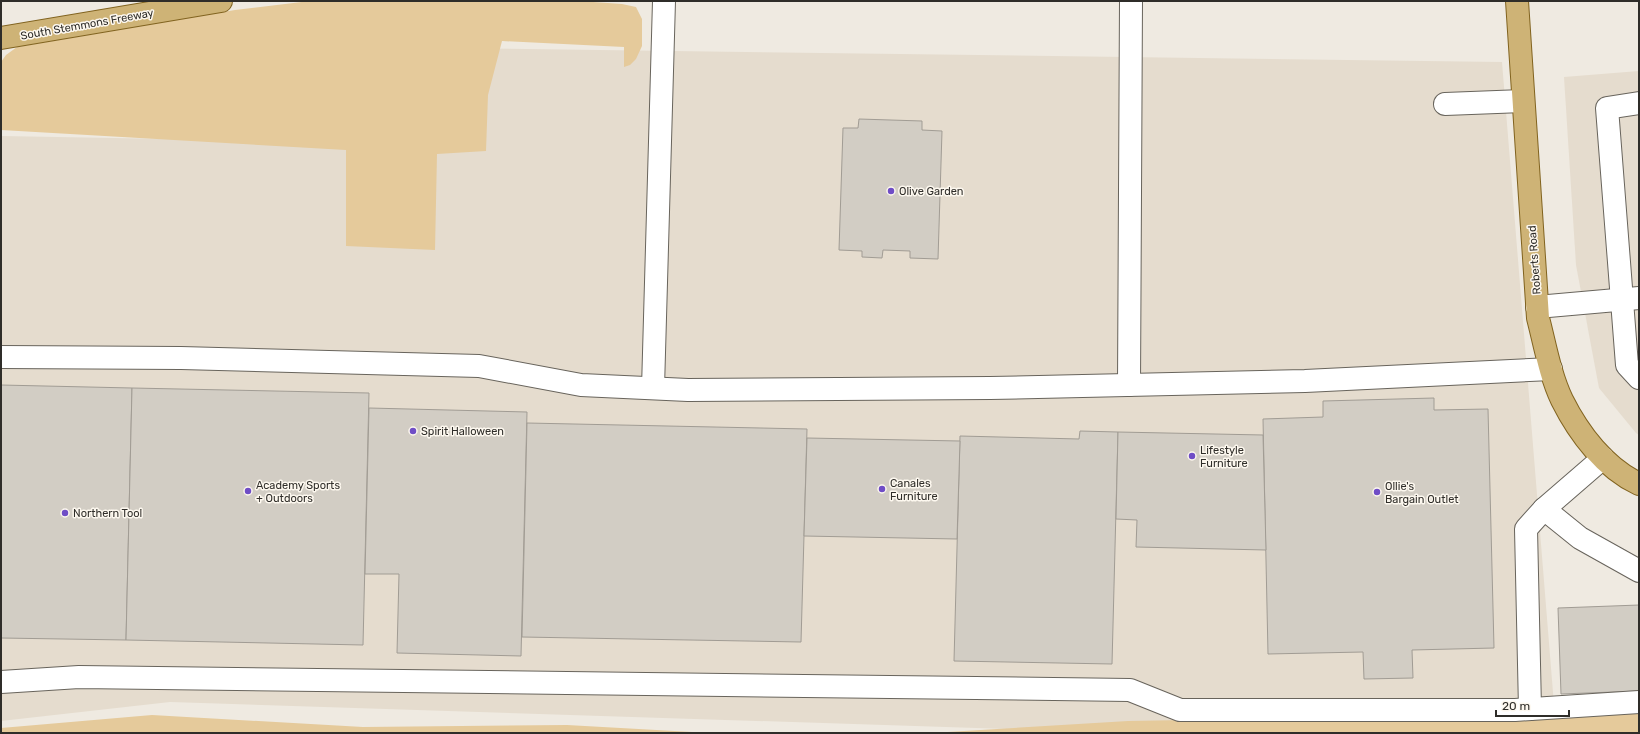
<svg xmlns="http://www.w3.org/2000/svg" width="1640" height="734" font-family="Rubik,sans-serif">
<rect width="100%" height="100%" fill="#efeae1"/>
<g fill="#e5dcce">
<polygon points="447,48 1502,62 1555,717 1007,729 170,702 1,721 1,136 445,144"/>
<polygon points="1639,71 1639,435 1636,433 1599,388 1576,265 1564,77"/>
</g>
<g fill="#e5ca9b">
<polygon points="310,1 579,1 622,4 636,7 642,19 642,46 636,59 630,65 624,67 624,47 502,41 488,95 486,151 437,154 435,250 346,246 346,150 1,130 1,62 6,55 17,47 235,10"/>
<polygon points="1639,707 1639,733 931,733 1128,721 1411,716"/>
<polygon points="152,715 363,727 567,725 710,733 1,733 1,728"/>
</g>
<g fill="#d2cdc4" stroke="#a19c94">
<polygon points="859,119 922,121 922,130 942,131 938,259 910,258 910,251 883,250 882,258 862,257 862,251 839,250 843,128 858,128"/>
<polygon points="1,385 132,388 126,640 1,638"/>
<polygon points="132,388 369,393 363,645 126,640"/>
<polygon points="1434,398 1434,410 1488,409 1494,648 1412,650 1413,678 1364,679 1363,652 1268,654 1263,419 1323,417 1323,401"/>
<polygon points="369,408 527,412 521,656 397,653 399,574 365,574"/>
<polygon points="527,423 807,429 801,642 522,637"/>
<polygon points="1080,431 1118,432 1112,664 954,661 960,436 1079,439"/>
<polygon points="1118,432 1263,435 1266,550 1136,547 1137,520 1116,519"/>
<polygon points="807,438 960,441 957,539 804,536"/>
<polygon points="1639,605 1639,691 1561,694 1558,608"/>
</g>
<g fill="none" stroke-linecap="round" stroke-linejoin="round">
<g stroke="#68645c" stroke-width="24">
<g id="minor">
<polyline points="1639,103 1607,108 1627,365 1639,378"/>
<polyline points="1445,104 1523,101"/>
<polyline points="1537,307 1639,298"/>
<polyline points="1,357 181,358 479,366 581,385 688,390 990,388 1305,381 1551,369"/>
<polyline points="1129,385 1131,1"/>
<polyline points="653,388 664,1"/>
<polyline points="1603,458 1544,509 1580,538 1639,571"/>
<polyline points="1,682 79,677 1130,690 1180,710 1515,710 1639,702"/>
<polyline points="1530,709 1526,529 1544,509"/>
</g>
</g>
<g stroke="#81631f" stroke-width="24">
<g id="major">
<path d="M1517 1 1538 318C1545 345 1550 375 1562 400 1579 434 1605 468 1639 484"/>
<polyline points="1,38 221,1"/>
</g>
</g>
<use href="#minor" stroke="#fff" stroke-width="22"/>
<use href="#major" stroke="#ceb376" stroke-width="22"/>
</g>
<g fill="#6f4dc6" stroke="#fdf8ef" stroke-width="1.5">
<circle cx="891" cy="191" r="4"/>
<circle cx="413" cy="431" r="4"/>
<circle cx="1192" cy="456" r="4"/>
<circle cx="882" cy="489" r="4"/>
<circle cx="248" cy="491" r="4"/>
<circle cx="1377" cy="492" r="4"/>
<circle cx="65" cy="513" r="4"/>
</g>
<g text-anchor="middle" stroke-width="3" stroke-linejoin="round" paint-order="stroke">
<g font-size="11" fill="#2f2d29" stroke="#fdf8ef">
<text transform="translate(87 24) rotate(-10)" y="4">South Stemmons Freeway</text>
<text transform="translate(1534 260) rotate(-94)" y="4">Roberts Road</text>
</g>
<g font-size="11" fill="#2f2d29" stroke="#fdf8ef" text-anchor="start">
<text x="899" y="195">Olive Garden</text>
<text x="421" y="435">Spirit Halloween</text>
<text x="1200" y="454">Lifestyle<tspan x="1200" dy="13">Furniture</tspan></text>
<text x="890" y="487">Canales<tspan x="890" dy="13">Furniture</tspan></text>
<text x="256" y="489">Academy Sports<tspan x="256" dy="13">+ Outdoors</tspan></text>
<text x="1385" y="490">Ollie's<tspan x="1385" dy="13">Bargain Outlet</tspan></text>
<text x="73" y="517">Northern Tool</text>
</g>
</g>
<rect width="1640" height="734" fill="none" stroke="#2f2d29" stroke-width="4"/>
<path d="M1496 710v6h73v-6" fill="none" stroke="#2f2d29" stroke-width="2"/>
<text x="1502" y="710" font-size="12" fill="#2f2d29" stroke="#fdf8ef" stroke-width="3" paint-order="stroke">20 m</text>
</svg>
